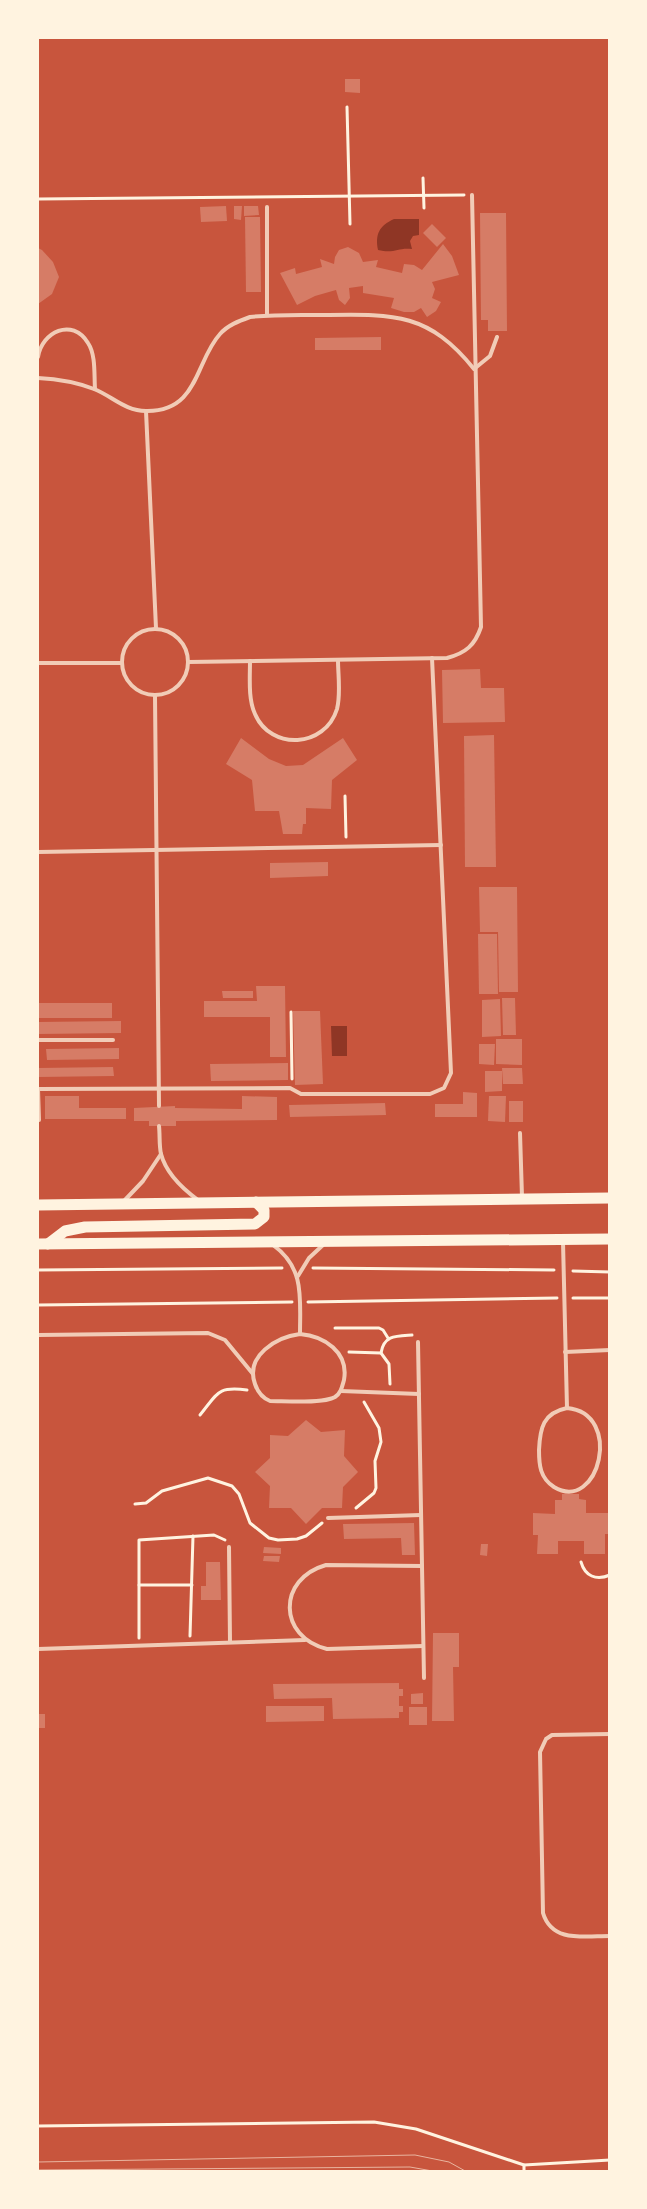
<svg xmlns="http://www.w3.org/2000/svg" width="647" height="2209" font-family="'Sofia Sans Condensed',sans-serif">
<rect width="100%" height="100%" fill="#c8553d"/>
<g fill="#8f3625">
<path d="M394 219H419V235L413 236 410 241 412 249C398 247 395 254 378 250 375 234 379 226 394 219Z"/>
<polygon points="331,1026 347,1026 347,1056 332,1056"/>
</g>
<g fill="#d67c66">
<polygon points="345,79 360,79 360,93 345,92"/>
<polygon points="226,206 227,221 201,222 200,207"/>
<polygon points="234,206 242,206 241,220 234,219"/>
<polygon points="244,206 258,206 259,215 244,216"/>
<polygon points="480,213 506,213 507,331 488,331 488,320 481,320"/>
<polygon points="245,217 260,217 261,292 246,292"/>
<polygon points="432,224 446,238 437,247 423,233"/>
<polygon points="443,244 452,256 459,275 432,282 435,289 432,298 441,302 436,311 427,317 421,308 414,312 404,312 391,308 394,298 363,293 363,286 349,288 350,298 345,305 339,300 336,290 315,296 297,305 280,273 295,268 296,274 322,267 320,259 334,264 335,257 339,250 348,247 359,253 363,262 378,260 376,267 402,273 404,264 414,265 422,270"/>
<polygon points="38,248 42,250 53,262 59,277 52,294 38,304"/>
<polygon points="381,337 381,350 315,350 315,338"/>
<polygon points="480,669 481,688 504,688 505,722 443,723 442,670"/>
<polygon points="494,735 496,867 465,867 464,736"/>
<polygon points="241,738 269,759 286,766 303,765 343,738 357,760 332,780 331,809 306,808 306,824 303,824 302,834 283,834 279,811 255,811 252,780 226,764"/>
<polygon points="328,862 328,876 270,878 270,863"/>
<polygon points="479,887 517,887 518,992 499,992 498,932 480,932"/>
<polygon points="478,934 497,934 498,994 479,994"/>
<polygon points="256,986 285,986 286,1057 270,1057 270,1017 204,1017 204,1001 257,1001"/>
<polygon points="222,991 253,991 253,998 223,998"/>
<polygon points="502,998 515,998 516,1035 503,1035"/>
<polygon points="500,999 501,1036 482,1037 482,1000"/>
<rect x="38" y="1003" width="74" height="15"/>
<polygon points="293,1011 320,1011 323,1084 295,1085"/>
<polygon points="121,1021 121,1033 38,1034 38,1022"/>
<polygon points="496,1039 522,1039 522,1065 496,1064"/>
<polygon points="479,1044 495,1044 494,1065 479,1064"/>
<polygon points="119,1048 119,1059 47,1060 46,1049"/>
<polygon points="288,1063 288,1080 211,1081 210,1064"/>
<polygon points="113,1067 114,1076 38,1077 38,1068"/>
<polygon points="502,1068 522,1068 523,1084 503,1084"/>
<polygon points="485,1071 502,1071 502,1091 485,1092"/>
<polygon points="463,1092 477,1093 477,1117 435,1117 435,1104 463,1104"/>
<polygon points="45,1096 79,1096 79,1108 126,1108 126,1119 45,1119"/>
<polygon points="242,1096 277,1097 277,1120 176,1121 176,1126 149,1126 149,1121 134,1121 134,1108 175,1106 175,1108 242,1109"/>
<polygon points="489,1096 506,1096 505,1122 488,1121"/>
<rect x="509" y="1101" width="14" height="21"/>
<polygon points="385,1103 386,1115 290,1117 289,1105"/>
<polygon points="306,1420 321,1432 345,1430 344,1456 358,1472 343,1487 342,1508 322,1508 306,1524 291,1508 269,1508 270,1486 255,1472 270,1458 270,1435 288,1436"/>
<polygon points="562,1494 579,1494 579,1499 586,1500 586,1513 609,1513 609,1534 605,1534 605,1554 584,1554 584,1541 558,1541 558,1554 537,1554 538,1535 533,1535 533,1513 555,1514 555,1500 562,1500"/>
<polygon points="414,1523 415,1555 402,1555 401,1538 344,1539 343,1524"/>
<polygon points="481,1544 488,1544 487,1556 480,1555"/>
<polygon points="264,1547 281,1548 281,1554 263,1553"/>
<polygon points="264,1556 280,1556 279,1562 263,1561"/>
<polygon points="206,1562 220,1562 221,1600 201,1600 201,1586 206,1586"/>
<polygon points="433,1633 459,1633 459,1667 453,1667 454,1721 432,1721"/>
<polygon points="399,1683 399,1689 403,1689 403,1696 399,1696 399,1706 403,1706 403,1712 399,1712 399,1718 333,1719 332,1698 274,1699 273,1684"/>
<polygon points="423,1693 423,1704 411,1704 411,1694"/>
<polygon points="266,1706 324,1706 324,1721 266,1722"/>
<rect x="409" y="1707" width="18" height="18"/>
<rect x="38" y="1714" width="7" height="14"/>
</g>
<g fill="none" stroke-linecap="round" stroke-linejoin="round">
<g stroke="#fff3e0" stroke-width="3">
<polyline points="347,107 350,224"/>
<polyline points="423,178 424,208"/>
<polyline points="38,199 464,195"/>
<polyline points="345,796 346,837"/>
<polyline points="291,1012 292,1079"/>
<polyline points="313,1268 554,1270"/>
<polyline points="38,1270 282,1268"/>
<polyline points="573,1271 610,1272"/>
<polyline points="573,1298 610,1298"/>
<polyline points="308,1302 557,1298"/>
<polyline points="38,1305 292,1302"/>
<polyline points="335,1328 379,1328 383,1330 388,1338"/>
<polyline points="349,1352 381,1353 389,1364 390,1384"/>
<path d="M381 1353C384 1335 396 1336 412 1335"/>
<path d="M200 1415C218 1393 217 1386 247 1390"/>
<polyline points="135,1504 146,1503 162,1491 208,1478 232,1486 239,1494 250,1523 269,1538 278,1540 297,1539 306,1536 322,1523"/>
<polyline points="356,1508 374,1493 376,1488 375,1461 381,1442 379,1428 364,1402"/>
<path d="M581 1562C585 1576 596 1581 610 1575"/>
<polyline points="139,1585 192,1585"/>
<polyline points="190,1636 193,1536"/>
<polyline points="139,1638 139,1540 214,1535 225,1540"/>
<polyline points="38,2126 374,2122 416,2129 524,2165 610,2160"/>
<polyline points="524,2165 524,2172"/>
</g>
<g stroke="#f1ccb7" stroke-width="4">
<polyline points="267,315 267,207"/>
<path d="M38 357C42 332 72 317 88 343 96 355 94 375 95 389"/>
<path d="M38 378C57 379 76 382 94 389 112 396 125 411 146 411 199 412 195 361 220 334 228 325 239 321 250 317 275 314 301 315 327 315 394 314 429 313 474 369L490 356 497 337"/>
<polyline points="146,411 156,628"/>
<circle cx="155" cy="662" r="33"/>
<path d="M250 661C250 678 248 699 255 714 271 751 325 748 337 709 341 694 338 675 338 660"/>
<path d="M188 662 447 658C466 653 475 645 481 627L472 195"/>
<polyline points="38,663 121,663"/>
<polyline points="155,696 159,1106"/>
<polyline points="38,852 441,845"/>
<polyline points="38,1040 113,1040"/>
<polyline points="38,1089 290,1088 301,1094 430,1094 444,1088 451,1073 432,658"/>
<polyline points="38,1089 39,1120"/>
<path d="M159 1126C160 1135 159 1145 161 1154 166 1173 183 1189 198 1200"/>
<polyline points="520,1133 522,1197"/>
<polyline points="124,1201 143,1181 161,1154"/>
<polyline points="563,1242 567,1408"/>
<path d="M273 1245C305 1268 300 1298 300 1334"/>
<polyline points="298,1276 309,1258 323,1245"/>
<path d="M300 1334C324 1336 349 1352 344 1380 342 1387 341 1393 335 1397 323 1404 285 1401 270 1401 262 1398 258 1393 255 1384 245 1356 276 1337 300 1334Z"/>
<polyline points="38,1335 208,1333 225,1340 253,1374"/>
<polyline points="418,1342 424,1678"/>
<polyline points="565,1352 610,1350"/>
<polyline points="341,1391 419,1394"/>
<path d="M567 1408C624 1413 599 1514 554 1487 540 1478 539 1465 539 1450 540 1428 543 1413 567 1408Z"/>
<polyline points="328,1518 421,1515"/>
<polyline points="229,1547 230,1642"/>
<path d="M422 1566 326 1565C277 1579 278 1637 327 1649L423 1646"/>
<polyline points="38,1649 305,1640"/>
<path d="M610 1734 552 1735 546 1739 540 1752 543 1913C552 1943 584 1936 610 1936"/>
</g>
<g stroke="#fff3e0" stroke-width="11">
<polyline points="38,1205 610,1198"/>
<polyline points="38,1244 610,1239"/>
<polyline points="48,1244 65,1231 85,1227 255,1224 264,1217 264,1210 256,1202"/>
</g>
<g stroke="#e9b49f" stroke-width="1">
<polyline points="38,2162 415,2155 449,2162 467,2172"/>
<polyline points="38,2170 410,2167 438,2172"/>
</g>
</g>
<rect width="647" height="2209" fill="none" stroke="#fff3e0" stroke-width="78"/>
</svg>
